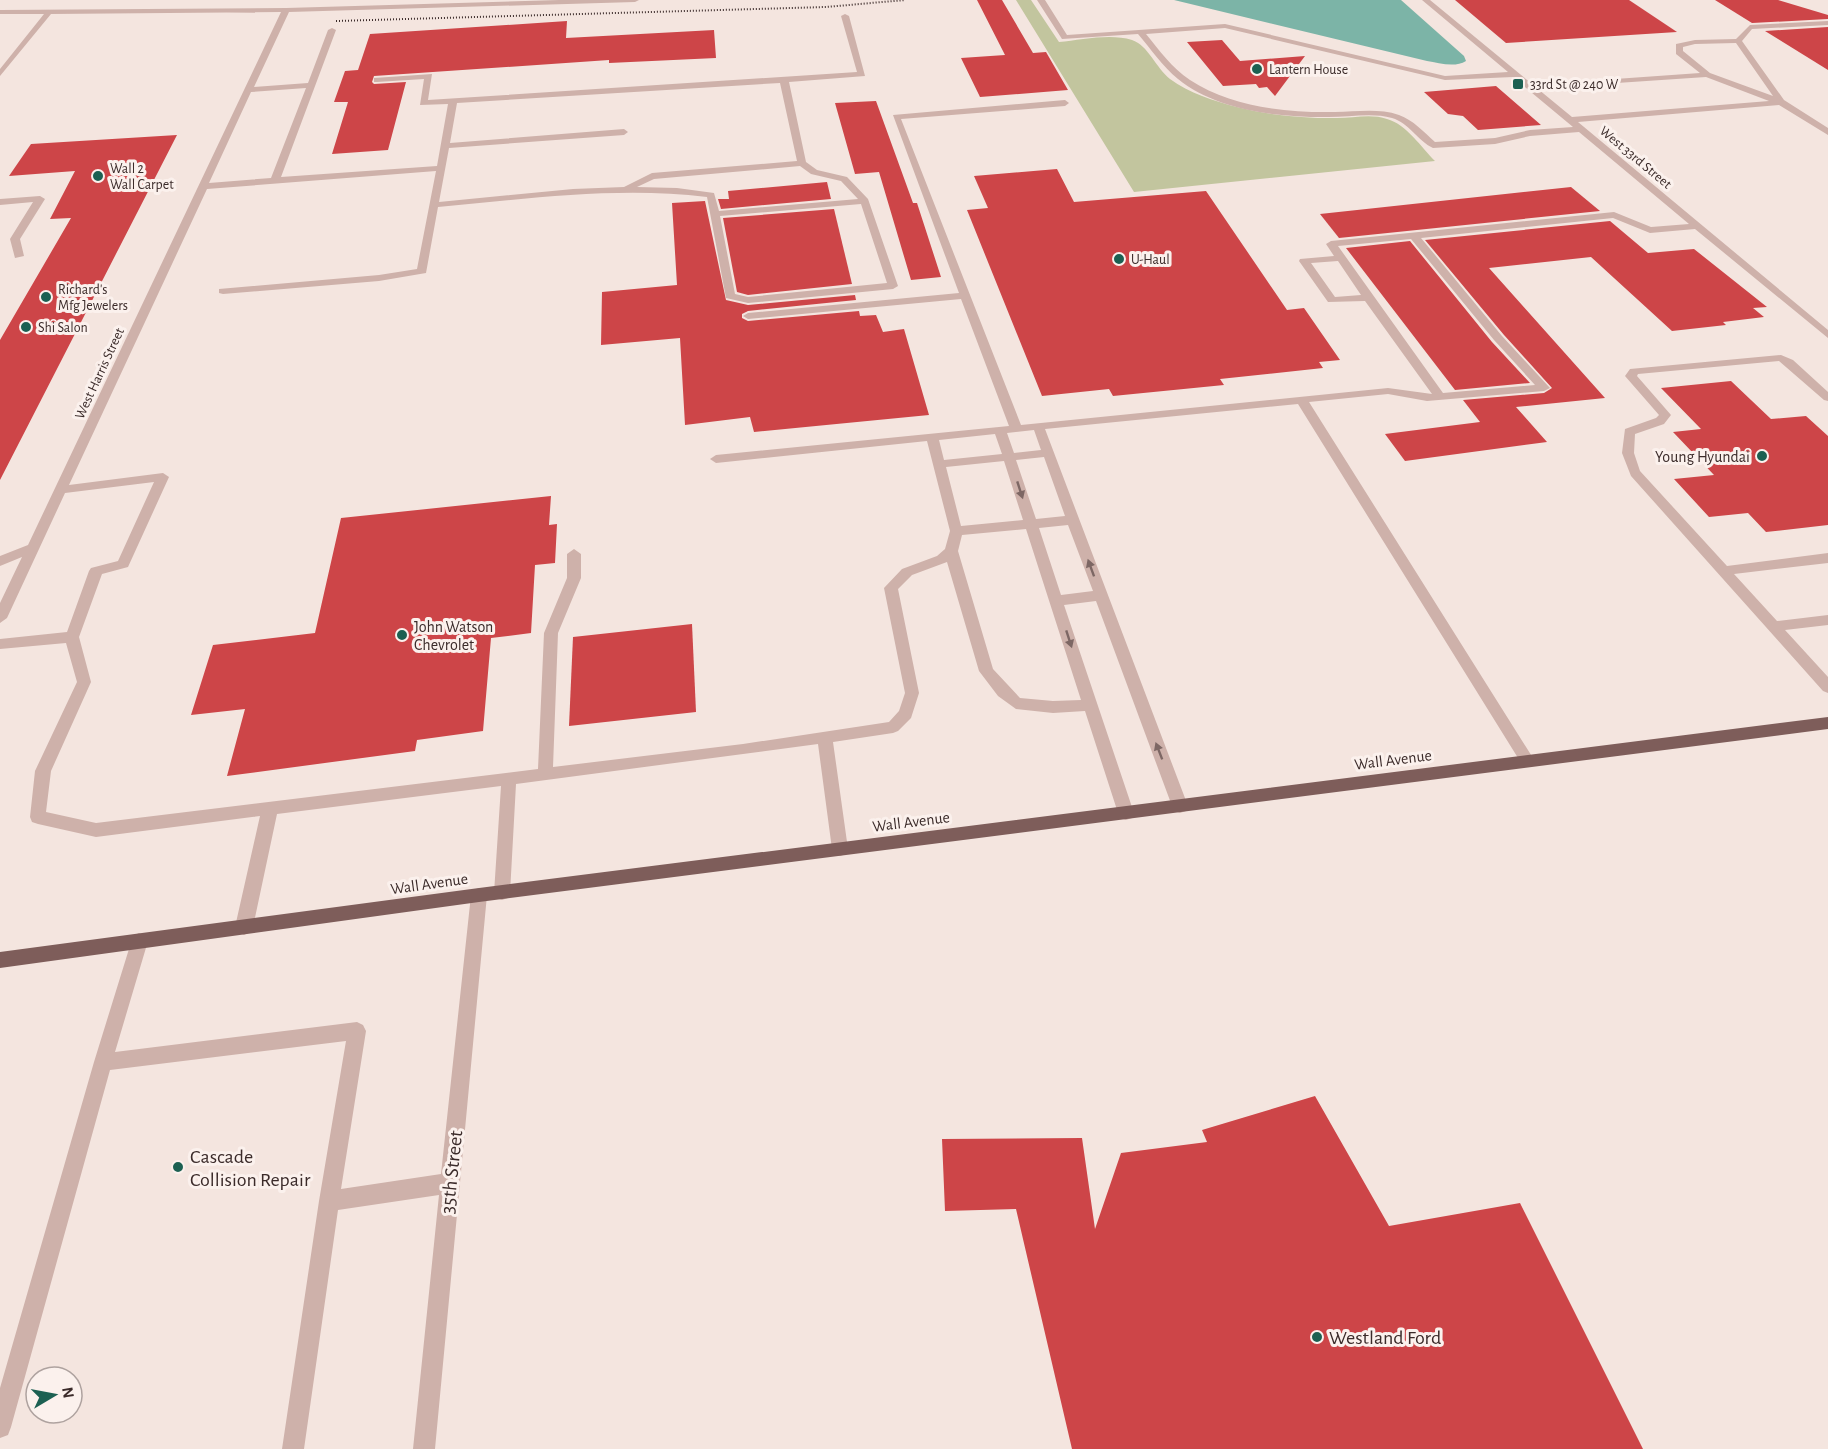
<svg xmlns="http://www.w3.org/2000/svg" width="1828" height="1449" font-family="'Alegreya Sans',sans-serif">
<rect width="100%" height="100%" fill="#f4e5df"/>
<path fill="#c2c59e" d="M1016 0H1031L1059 42C1081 40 1110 33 1132 40 1148 45 1156 68 1170 79 1189 93 1214 101 1237 107 1268 115 1301 118 1333 118 1350 119 1370 113 1387 119 1406 124 1422 148 1435 161L1134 192Z"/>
<path fill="#7cb4a7" d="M1174 0H1401L1464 56 1466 61C1455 68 1439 63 1427 61Z"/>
<g fill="#cd4548">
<polygon points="977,0 1002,0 1033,53 1046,52 1068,90 980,97 961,58 1005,55"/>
<polygon points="1455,0 1629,0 1677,32 1506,43"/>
<polygon points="1715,0 1778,0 1828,15 1828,19 1752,23"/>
<polygon points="567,21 566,38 714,30 716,58 609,63 609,60 374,76 372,82 374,84 406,82 388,150 332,154 348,102 334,102 345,71 358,70 370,34"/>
<polygon points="1828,27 1828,70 1765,31"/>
<polygon points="1222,40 1240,61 1305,56 1275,96 1267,87 1259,88 1256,84 1223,86 1187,42"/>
<polygon points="1496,86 1541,125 1478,130 1463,116 1448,114 1424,92"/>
<polygon points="876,101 913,203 917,203 941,277 911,280 879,172 855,174 835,103"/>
<polygon points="177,135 137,213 0,480 0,340 71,218 50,219 75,171 9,176 31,144"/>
<polygon points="1057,169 1074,202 1206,191 1287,310 1304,308 1340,360 1319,362 1323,368 1220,379 1224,385 1113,396 1109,389 1042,396 967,210 988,208 974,176"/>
<polygon points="827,182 831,199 721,209 718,199 729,199 728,191"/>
<polygon points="1571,187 1600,211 1339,238 1320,214"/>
<polygon points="705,201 726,300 748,305 855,295 856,300 748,311 742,314 742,318 748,321 859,311 860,316 876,315 883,332 904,329 929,415 754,432 750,417 685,425 680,338 601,345 602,292 677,285 672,203"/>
<polygon points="834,209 852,284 748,295 737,292 723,218"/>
<polygon points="1610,221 1648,253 1694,249 1767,307 1753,308 1764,317 1723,322 1726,325 1672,331 1591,257 1489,268 1605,398 1516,407 1547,442 1405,461 1385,434 1480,422 1463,400 1544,393 1552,388 1504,335 1425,240"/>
<polygon points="1410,241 1492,342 1530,383 1455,390 1346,248"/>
<polygon points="1731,381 1771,419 1806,416 1828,436 1828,525 1766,532 1748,513 1709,517 1674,479 1714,475 1673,432 1701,429 1661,388"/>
<polygon points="551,496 549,525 557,524 555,563 535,565 531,633 491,638 483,731 417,740 415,751 227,776 245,709 191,715 213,645 315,633 341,518"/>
<polygon points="692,624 696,712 569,726 573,637"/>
<polygon points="1315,1096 1389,1226 1520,1203 1643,1449 1072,1449 1016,1209 945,1211 942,1139 1082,1138 1095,1229 1121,1153 1207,1142 1202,1130"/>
</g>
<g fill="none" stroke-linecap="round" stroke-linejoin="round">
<g fill="#ceb1aa" fill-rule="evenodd">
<path d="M559 0H639L635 2 289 12 254 87 308 83 328 30 332 28 336 30 281 177 437 166 448 104 420 105 424 79 377 82H374V78L432 74 428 100 857 72 841 16 845 14 849 16 865 76 789 82 806 162 817 170 847 177 868 199 898 286 893 289 748 303 726 298 707 197C617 186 528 199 438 207L426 273 379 281 223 294 219 293V289L379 275 417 269 436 171 207 189 69 485 163 473 169 477 128 567 102 574 79 637 91 682 51 771 46 812 96 823 538 769 544 633 567 578V554L574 549 581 554V578L558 633 553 767 743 744 889 722 899 711 905 693 884 588 902 569 937 556 945 549 950 531 927 441 716 463 710 459 716 455 1009 426 961 299 748 319 743 316 748 313 959 293 893 115 1065 100 1069 103 1065 106 901 119 1021 425 1388 388 1432 394 1365 301 1328 302 1299 261 1300 259 1334 256 1326 244 1331 241 1614 212 1651 227 1689 224 1579 132 1530 136 1495 144 1433 148C1418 141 1409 123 1392 118 1371 112 1345 118 1323 117 1276 117 1216 110 1178 79 1162 66 1151 49 1138 34L1062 39 1037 0H1045L1067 35 1225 24 1445 76 1508 72 1422 0H1430L1572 117 1769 101 1706 77 1587 85 1583 83 1587 81 1700 73 1676 54V44L1695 40 1736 39 1750 25 1828 21V25L1752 29 1742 41 1784 100 1828 128V135L1779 105 1578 122 1828 330V338L1695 229 1650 233 1613 218 1421 238 1502 336 1550 388 1544 391 1427 401 1388 394 1309 402 1533 758 1536 762 1533 766H1523L1298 404 1045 429 1188 806 1186 811 1180 813 1174 811 1172 806 1096 601 1064 605 1134 813 1132 818 1126 820 1120 818 1118 813 1085 711 1053 713 1016 709 998 696 979 671 947 562 912 575 898 589 919 693 911 718 898 731 893 733 833 742 848 849 846 854 840 856 834 854 832 849 818 744 516 784 510 893 508 898 502 900 496 898 494 893 501 786 277 814 253 927 250 932 244 935 238 932 235 927 260 816 96 837 38 824 32 822 30 817 35 771 77 682 66 643 0 649V639L67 632 89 571 91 568 118 561 154 482 65 493 7 618 0 623V603L22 557 0 566V556L28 545 281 12 51 14 0 76V69L44 14H0V10L286 8ZM1225 28 1445 80 1513 77 1573 127 1530 130 1495 138 1435 142C1424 132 1413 120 1399 115 1378 108 1356 112 1335 112 1287 113 1231 107 1190 80 1172 68 1159 50 1146 34ZM1736 43 1773 96 1710 73 1683 51V47L1695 44ZM780 83 797 161 652 173 624 187 573 189 439 202 449 148 624 135 628 132 624 129 450 143 457 103ZM306 88 271 178 209 183 251 92ZM800 166 811 174 841 181 858 199 719 211 714 193 677 188 637 187 654 179ZM861 204 887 283 748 297 735 294 720 216ZM1411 239 1494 340 1535 385 1443 393 1338 246ZM1338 261 1361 295 1335 297 1311 263ZM1034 430 1041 450 1014 453 1007 433ZM995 434 1002 454 944 460 939 440ZM1044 457 1065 516 1036 519 1016 460ZM1004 461 1023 520 961 526 946 467ZM1068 525 1093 591 1061 595 1039 528ZM1026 529 1081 700 1053 701 1020 698 993 669 958 551 962 535Z"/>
<polygon points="40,196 45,199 20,239 24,256 15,258 10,239 33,202 0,205 0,199"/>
<polygon points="1781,355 1793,360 1828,392 1828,401 1824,400 1779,361 1638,374 1637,376 1671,415 1664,424 1635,434 1634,453 1640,471 1727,566 1828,553 1828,563 1734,574 1777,621 1828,615 1828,625 1785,630 1828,677 1828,693 1823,691 1631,476 1622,453 1625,429 1656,418 1659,415 1625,376 1630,369"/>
<polygon points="479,888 485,890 487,895 435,1449 413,1449 439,1195 338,1210 304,1449 282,1449 319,1201 346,1041 110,1070 11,1427 8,1435 0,1438 0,1388 94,1062 133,936 139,933 145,936 148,941 115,1052 357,1022 363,1025 366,1031 341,1189 441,1174 471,895 473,890"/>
</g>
<polygon fill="#7e5d5a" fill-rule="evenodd" points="1828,717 1828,729 479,902 0,968 0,952 479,888"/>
<polyline stroke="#3b2b2a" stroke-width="2" stroke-dasharray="1 2" stroke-linecap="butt" points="336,21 826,7 905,0"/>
</g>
<defs><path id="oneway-solid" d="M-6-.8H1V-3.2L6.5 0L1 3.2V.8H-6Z" transform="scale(1.5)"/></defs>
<g fill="#7d6764">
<use href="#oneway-solid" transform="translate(1020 490) rotate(72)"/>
<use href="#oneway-solid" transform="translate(1091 568) rotate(-110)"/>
<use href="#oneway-solid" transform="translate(1069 639) rotate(72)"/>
<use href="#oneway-solid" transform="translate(1159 751) rotate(-111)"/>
</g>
<g fill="#1c6052" stroke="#fbf1ed" stroke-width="2">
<circle cx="1257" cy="69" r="6"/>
<rect x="1512" y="78" width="12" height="12" rx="3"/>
<circle cx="98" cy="176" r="6"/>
<circle cx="1119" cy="259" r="6"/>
<circle cx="46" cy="297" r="6"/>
<circle cx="26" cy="327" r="6"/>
<circle cx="1762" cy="456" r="6"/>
<circle cx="402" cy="635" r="6"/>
<circle cx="178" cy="1167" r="6"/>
<circle cx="1317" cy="1337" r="6"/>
</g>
<g text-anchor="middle" stroke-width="6" stroke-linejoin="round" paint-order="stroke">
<g font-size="14" fill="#3b2b2a" stroke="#fbf1ed" text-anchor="start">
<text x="1269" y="74">Lantern House</text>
<text x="1530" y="89">33rd St @ 240 W</text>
<text x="110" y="173">Wall 2<tspan x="110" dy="16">Wall Carpet</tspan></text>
<text x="1131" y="264">U-Haul</text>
<text x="58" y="294">Richard's<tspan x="58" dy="16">Mfg Jewelers</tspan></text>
<text x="38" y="332">Shi Salon</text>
</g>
<g font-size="14" fill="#3b2b2a" stroke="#fbf1ed">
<text transform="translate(1636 157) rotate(40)" y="5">West 33rd Street</text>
<text transform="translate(99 373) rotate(-65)" y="5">West Harris Street</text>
</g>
<g font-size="16" fill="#3b2b2a" stroke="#fbf1ed" text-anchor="end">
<text x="1750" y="462">Young Hyundai</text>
<text x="414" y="632" text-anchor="start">John Watson<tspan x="414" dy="18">Chevrolet</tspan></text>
</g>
<g font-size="16" fill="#3b2b2a" stroke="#fbf1ed">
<text transform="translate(1393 759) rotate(-7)" y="6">Wall Avenue</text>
<text transform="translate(911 821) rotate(-7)" y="6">Wall Avenue</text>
<text transform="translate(429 883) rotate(-8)" y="6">Wall Avenue</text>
</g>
<g font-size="20" fill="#3b2b2a" stroke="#fbf1ed" text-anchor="start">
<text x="190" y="1163">Cascade<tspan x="190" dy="23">Collision Repair</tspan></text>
<text x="1329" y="1344">Westland Ford</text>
</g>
<g font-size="20" fill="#3b2b2a" stroke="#fbf1ed">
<text transform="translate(451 1172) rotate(-84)" y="7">35th Street</text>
</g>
</g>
<g transform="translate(54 1395) rotate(80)"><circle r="28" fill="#fbf1ed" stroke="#aea29f" stroke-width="1.5"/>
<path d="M0-4.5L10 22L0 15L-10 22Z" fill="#1c6052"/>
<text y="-9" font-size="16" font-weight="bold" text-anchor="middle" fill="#3b2b2a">N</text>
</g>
</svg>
